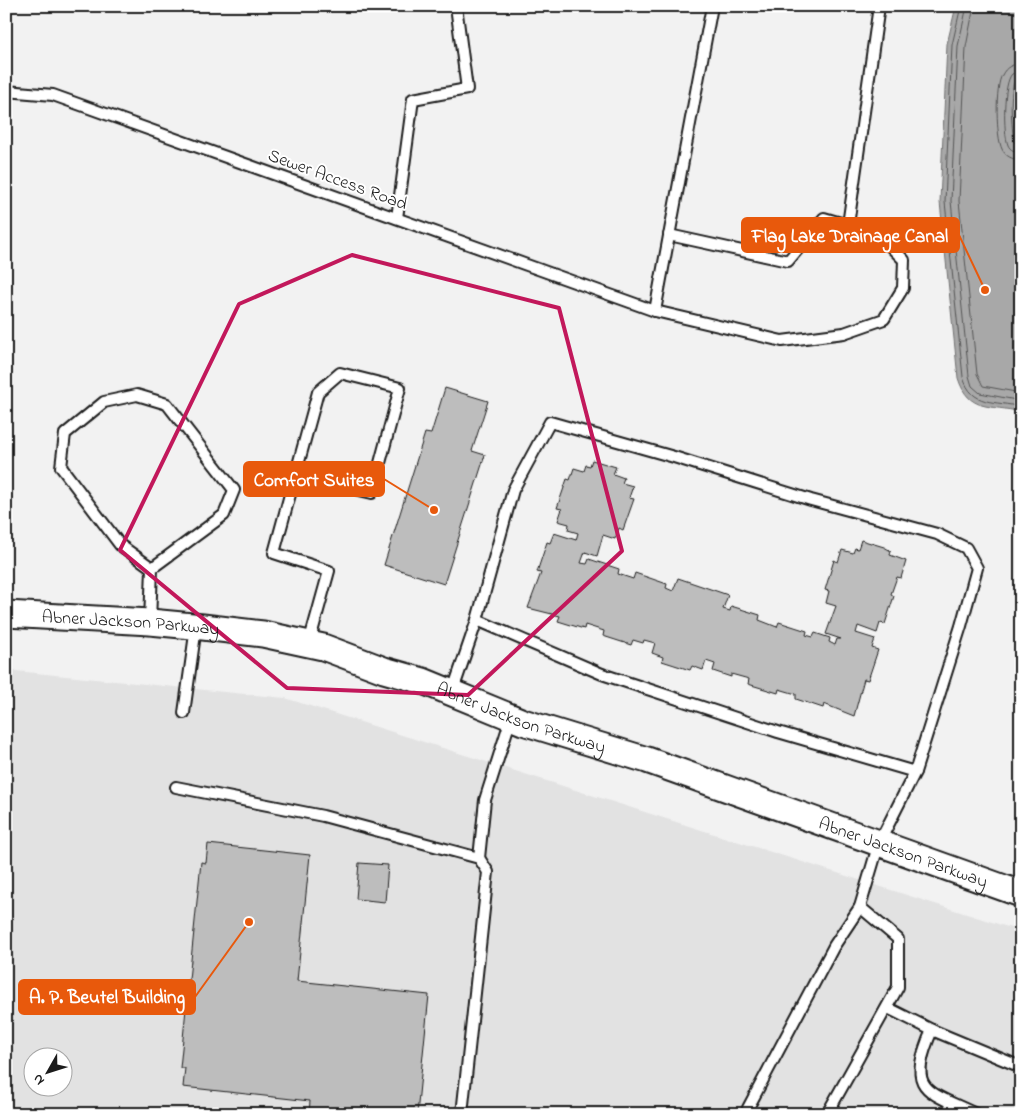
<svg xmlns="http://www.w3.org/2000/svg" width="1027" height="1120" font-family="'Indie Flower',sans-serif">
<rect width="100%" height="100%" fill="#f2f2f2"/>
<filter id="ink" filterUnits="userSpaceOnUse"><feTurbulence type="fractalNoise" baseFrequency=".02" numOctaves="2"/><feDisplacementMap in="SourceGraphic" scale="10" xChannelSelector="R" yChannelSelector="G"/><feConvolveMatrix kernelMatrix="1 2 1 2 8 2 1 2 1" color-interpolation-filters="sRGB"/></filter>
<g filter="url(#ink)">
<path fill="#e2e2e2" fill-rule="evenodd" d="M6 670 285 698 1014 929 1021 920V1114H6ZM32 1058H62V1088H32Z"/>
<path fill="#a8a8a8" stroke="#707070" d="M956 6H1021V78C1010 100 1020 155 1021 180 1023 257 1021 335 1021 412 990 404 969 413 958 378L940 202 947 44Z"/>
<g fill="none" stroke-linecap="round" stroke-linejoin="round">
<g stroke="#545454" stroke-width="1">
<path d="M961 6 952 45 945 202 963 377C972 407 994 400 1021 407"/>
<polyline points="967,6 958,46 951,201 969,376 972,386 980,393 1021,401"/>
<polyline points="974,6 966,47 959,201 977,374 983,386 1021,393"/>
<path d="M1021 64C1012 64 1006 67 1002 75 995 86 996 137 1002 149 1005 156 1013 160 1021 160"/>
<path d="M1021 71 1012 74C1003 83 1003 132 1008 145 1010 150 1015 152 1021 152"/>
<path d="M1021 77 1016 79C1008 90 1012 128 1014 142L1021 146"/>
</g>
</g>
<g fill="#bdbdbd" stroke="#1c1c1c">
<polygon points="445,388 488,401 472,451 485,455 444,584 384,565 425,433 431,434"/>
<polygon points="592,460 616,467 613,474 624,478 622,483 633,486 629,498 634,499 623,530 619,528 615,539 603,535 597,556 585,552 581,563 587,564 589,559 619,569 618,574 633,579 635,573 667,584 666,588 673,591 678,578 728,595 723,609 730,611 731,606 760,615 759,620 777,627 779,622 807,631 806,635 813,637 815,633 830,638 829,642 835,645 837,639 841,639 826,634 836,606 826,603 829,591 825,590 834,560 838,562 842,550 853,553 855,548 858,549 861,540 884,547 891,551 890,555 906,561 901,578 897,577 891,594 894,596 885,624 880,623 877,633 858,626 856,633 875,639 872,648 878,650 868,680 864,679 854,716 824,704 823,708 796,699 796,694 779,689 778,693 748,684 749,679 731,674 731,677 713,671 715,664 706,661 703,670 692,666 690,670 662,661 663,657 652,653 655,643 644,640 643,643 633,640 631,645 603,636 604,631 585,625 584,629 558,621 560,616 528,608 541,573 537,572 547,542 550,543 554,533 576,540 578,533 568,530 569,524 558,521 562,509 557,508 567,479 570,480 574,468 584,471 586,465 590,466"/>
<polygon points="208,844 310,855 297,981 429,995 417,1114 309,1114 310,1101 183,1087 185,1068 180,1068 201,862 206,863"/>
<polygon points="359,863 388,865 385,902 356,899"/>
</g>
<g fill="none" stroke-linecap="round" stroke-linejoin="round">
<g stroke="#1c1c1c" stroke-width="14">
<g id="service">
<polyline points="6,91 53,95 655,311 782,341 844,333 884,319 903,288 904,260 881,237 848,225 879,6"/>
<polyline points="397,218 413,99 467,89 456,6"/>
<polyline points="669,235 788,261 824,218 848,225"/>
<polyline points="655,311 712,6"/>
<polyline points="295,475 372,493 400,388 340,373 318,392 274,553 329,571 309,643"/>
<polyline points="477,620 513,490 550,422 674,457 811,500 937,534 966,548 977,568 961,626 915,772"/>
<polyline points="150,622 152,568 224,515 234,490 167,404 137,395 104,402 65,434 61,467 120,545 152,568"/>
<polyline points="452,693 477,620 602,674 778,732 915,772 879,843 860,907 834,946 748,1108 752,1114"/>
<polyline points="184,713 196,627"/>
<polyline points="176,787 323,816 479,858 488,872 462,1114"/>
<polyline points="479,858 485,800 511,718"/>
<polyline points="888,1008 932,1030 1021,1067"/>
<path d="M932 1030C906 1091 925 1090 976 1114"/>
<polyline points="827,1114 898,987 898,939 860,907"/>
</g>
</g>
<g stroke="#1c1c1c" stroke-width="29">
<g id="tertiary">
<path id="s1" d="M6 614 150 622 203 627 263 634 323 647 384 670 423 681 523 722 647 760 1021 894"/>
</g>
</g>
<use href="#service" stroke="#fff" stroke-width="10"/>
<use href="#tertiary" stroke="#fff" stroke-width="25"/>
</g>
</g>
<path fill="none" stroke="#c2185b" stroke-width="4" stroke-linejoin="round" d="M352 255 559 308 622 551 468 695 287 688 120 550 239 304Z"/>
<g text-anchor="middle" stroke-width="4" stroke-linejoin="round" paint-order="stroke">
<g font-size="18" fill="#1c1c1c" stroke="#fff">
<text transform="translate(338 179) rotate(20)" y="6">Sewer Access Road</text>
<text dy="6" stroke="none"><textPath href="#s1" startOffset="125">Abner Jackson Parkway</textPath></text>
<text dy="6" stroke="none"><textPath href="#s1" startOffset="530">Abner Jackson Parkway</textPath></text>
<text dy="6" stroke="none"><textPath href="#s1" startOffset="935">Abner Jackson Parkway</textPath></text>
</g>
</g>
<path fill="none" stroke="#e8590c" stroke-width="2" d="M985 290L959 235M434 510L384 479M249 922L195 997"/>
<g fill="#e8590c" stroke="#fff" stroke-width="2">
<circle cx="985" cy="290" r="5"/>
<circle cx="434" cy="510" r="5"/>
<circle cx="249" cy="922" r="5"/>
</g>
<g fill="#e8590c" stroke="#e8590c" stroke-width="2">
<rect x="742" y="218" width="217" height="34" rx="5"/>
<rect x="244" y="462" width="140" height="34" rx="5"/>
<rect x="19" y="980" width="176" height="34" rx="5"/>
</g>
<g font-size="19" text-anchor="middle" font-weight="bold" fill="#fff">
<text x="850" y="242">Flag Lake Drainage Canal</text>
<text x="314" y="486">Comfort Suites</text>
<text x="107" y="1003">A. P. Beutel Building</text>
</g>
<rect width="1027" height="1120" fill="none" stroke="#fff" stroke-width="25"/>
<rect x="12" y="12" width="1002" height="1095" fill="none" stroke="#1c1c1c" stroke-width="2" filter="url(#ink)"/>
<g transform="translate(48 1072) rotate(231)"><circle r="24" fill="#ffffff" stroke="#a4a4a4"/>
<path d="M0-4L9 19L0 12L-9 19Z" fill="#1c1c1c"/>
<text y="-8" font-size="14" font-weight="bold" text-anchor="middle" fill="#1c1c1c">N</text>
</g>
</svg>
